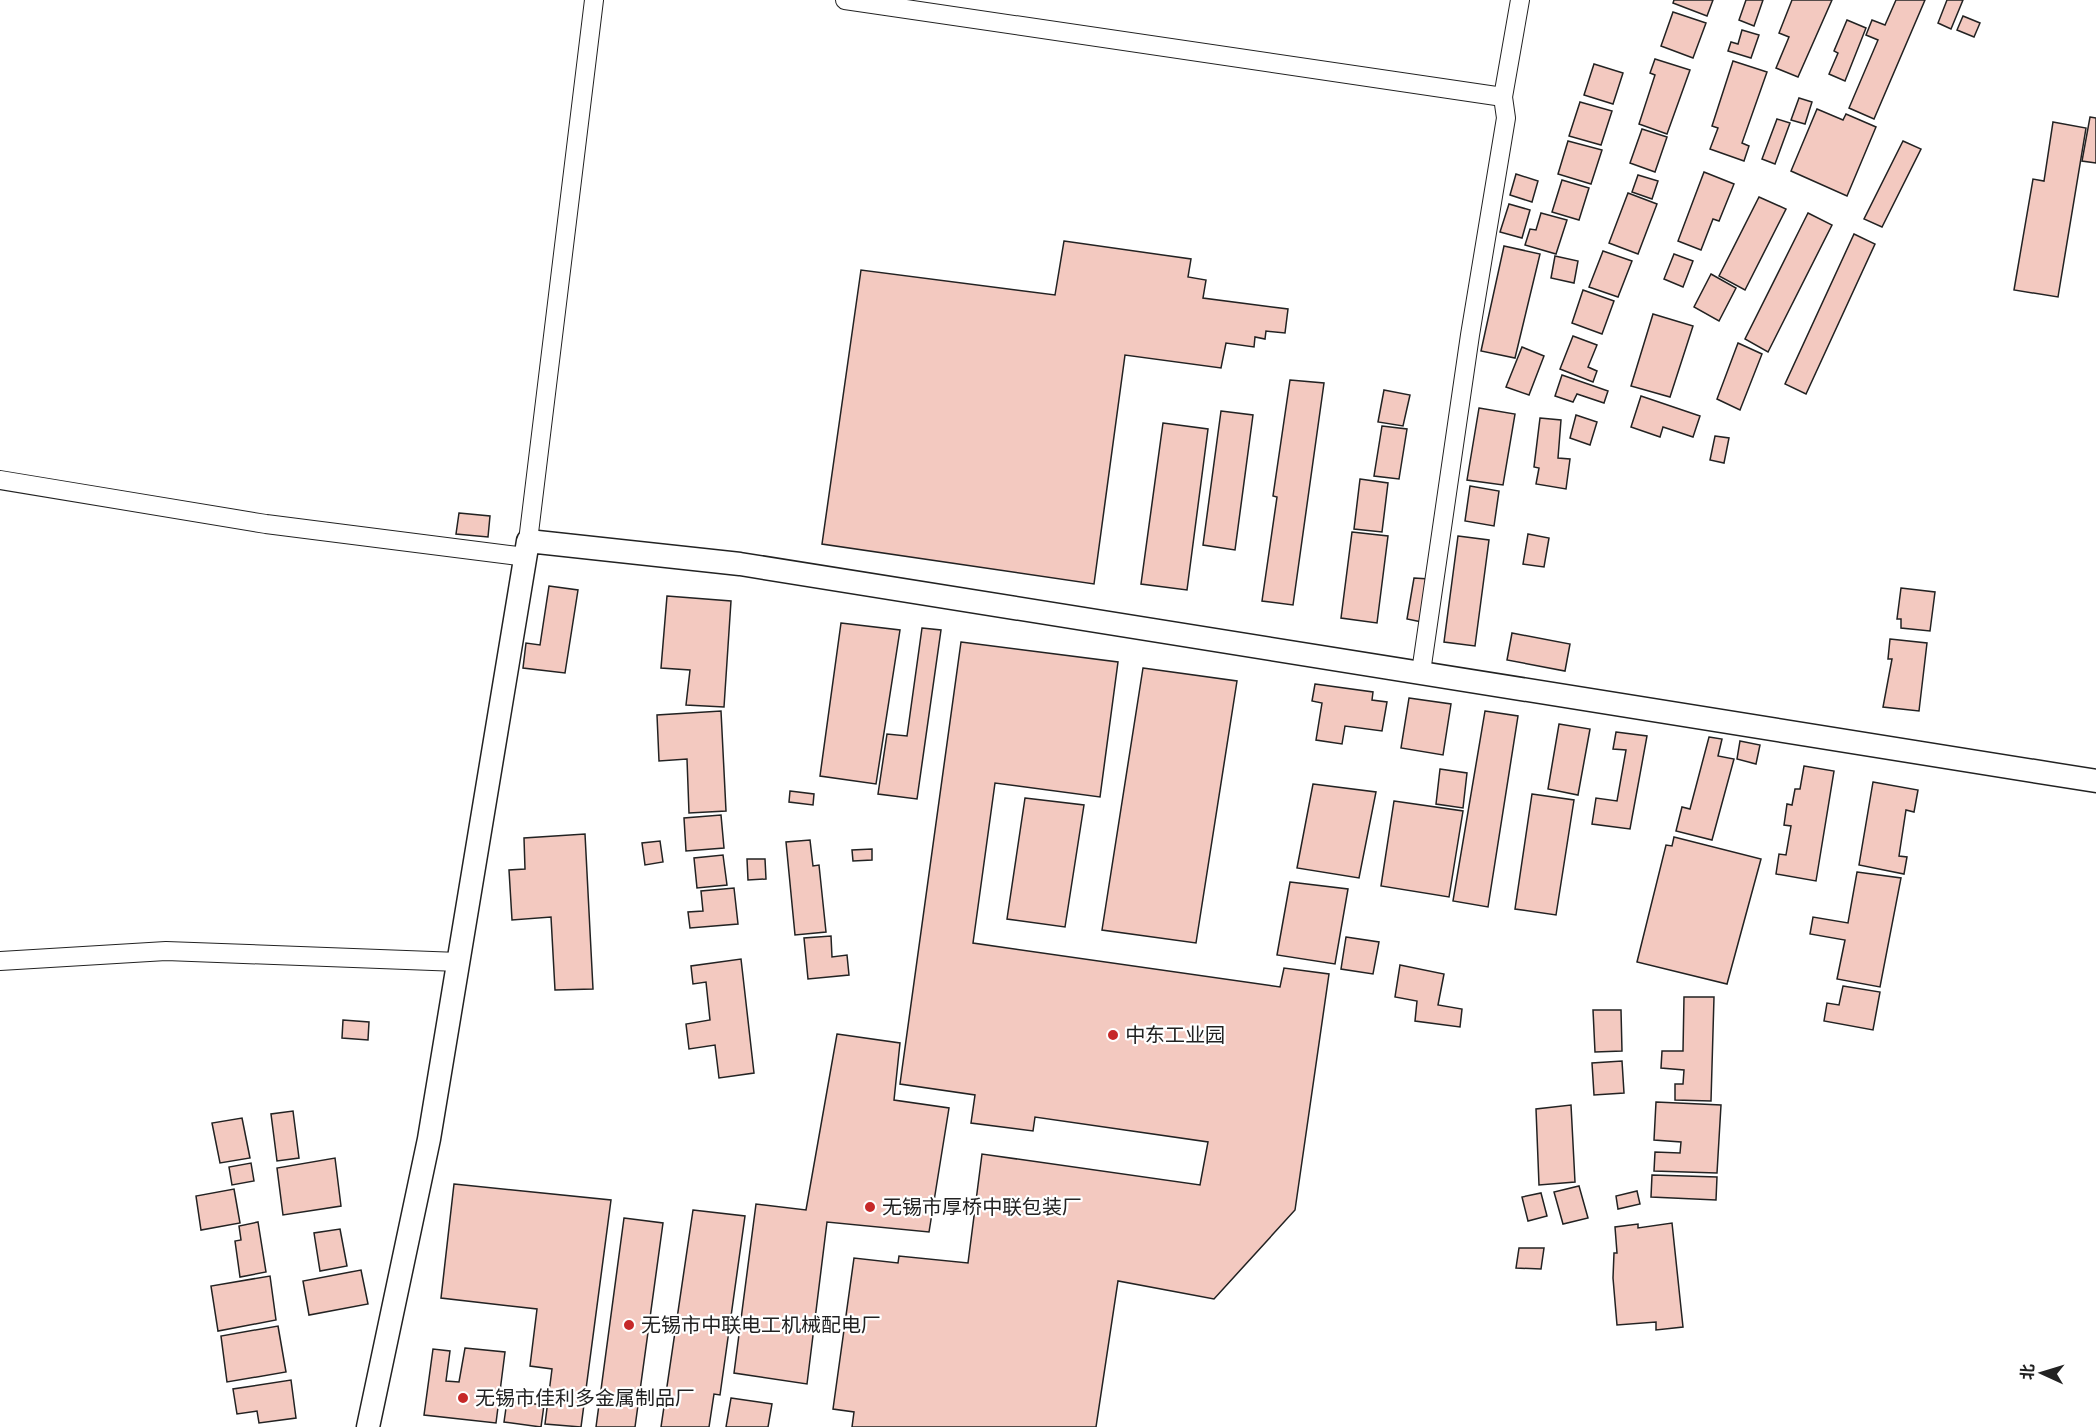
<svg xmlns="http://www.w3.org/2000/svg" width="2096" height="1427" font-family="Cabin,'Noto Sans SC',sans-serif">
<rect width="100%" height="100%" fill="#fff"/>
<g fill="#f3c9c0" stroke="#222" stroke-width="1.5">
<polygon points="1674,0 1713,0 1707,16 1673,3"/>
<polygon points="1746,0 1763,0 1754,26 1739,20"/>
<polygon points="1792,0 1832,0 1798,77 1776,68 1789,37 1779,33"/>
<polygon points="1896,0 1925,0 1874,119 1849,108 1878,40 1866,35 1872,20 1885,25"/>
<polygon points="1947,0 1963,0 1951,29 1938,23"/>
<polygon points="1673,12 1706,23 1693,58 1661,46"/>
<polygon points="1963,16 1980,23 1974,37 1957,30"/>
<polygon points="1847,20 1866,28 1845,81 1829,74 1838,53 1834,51"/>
<polygon points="1742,30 1759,35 1751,58 1728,51 1731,42 1738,44"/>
<polygon points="1655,59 1690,70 1667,134 1639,124 1655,75 1650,73"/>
<polygon points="1733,61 1767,72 1742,143 1749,146 1744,161 1710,149 1718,128 1712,126"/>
<polygon points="1594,64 1623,73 1613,104 1584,95"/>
<polygon points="1799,98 1812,102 1805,124 1791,120"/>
<polygon points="1580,102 1612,111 1601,145 1569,136"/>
<polygon points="1817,109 1843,120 1846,114 1876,127 1847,196 1791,171"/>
<polygon points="2090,117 2096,118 2096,163 2082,161"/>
<polygon points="1777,119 1790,123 1775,164 1762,159"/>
<polygon points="2053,122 2086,128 2058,297 2014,290 2033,179 2044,181"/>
<polygon points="1642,129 1667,137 1655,172 1630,163"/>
<polygon points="1568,141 1602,150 1591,184 1558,174"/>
<polygon points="1903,141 1921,149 1882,227 1864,219"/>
<polygon points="1704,172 1734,184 1719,221 1713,219 1701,250 1678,241"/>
<polygon points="1516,174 1538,181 1532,202 1510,195"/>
<polygon points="1638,175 1658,181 1652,199 1632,192"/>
<polygon points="1562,180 1589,188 1579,220 1552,212"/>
<polygon points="1628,193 1657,204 1638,254 1609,243"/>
<polygon points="1759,197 1786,209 1745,290 1719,276"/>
<polygon points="1509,204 1530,210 1522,238 1500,232"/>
<polygon points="1541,213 1567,220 1556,254 1525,245 1530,229 1536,230"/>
<polygon points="1808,213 1832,225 1768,352 1745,339"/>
<polygon points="1854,234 1875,244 1806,394 1785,384"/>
<polygon points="1064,241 1191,259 1188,277 1206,280 1203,298 1288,309 1285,333 1266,331 1265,339 1255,337 1254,347 1226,343 1221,368 1125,355 1094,584 822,544 861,270 1055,295"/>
<polygon points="1504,246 1540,254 1515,358 1481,351"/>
<polygon points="1603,251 1632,261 1618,297 1589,287"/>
<polygon points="1674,254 1693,261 1683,287 1664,279"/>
<polygon points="1555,256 1578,261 1574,283 1551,278"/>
<polygon points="1711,274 1736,288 1719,321 1694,307"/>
<polygon points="1583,290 1614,301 1602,334 1572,323"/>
<polygon points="1653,314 1693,326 1670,397 1631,386"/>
<polygon points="1573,336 1597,345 1588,367 1597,371 1593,382 1560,369"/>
<polygon points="1738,343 1762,354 1740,410 1717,399"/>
<polygon points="1522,347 1544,356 1529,395 1506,387"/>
<polygon points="1562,375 1608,391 1604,403 1577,394 1573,402 1555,396"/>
<polygon points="1290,380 1324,383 1293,605 1262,601 1277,497 1273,496"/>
<polygon points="1384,390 1410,395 1403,426 1378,422"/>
<polygon points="1641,396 1700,416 1693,437 1663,427 1660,437 1631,427"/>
<polygon points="1479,408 1515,414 1503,485 1467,480"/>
<polygon points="1221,411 1253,415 1235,550 1203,545"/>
<polygon points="1576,415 1597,422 1590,445 1570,438"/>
<polygon points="1540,418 1561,420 1558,458 1570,459 1566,489 1536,484 1539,468 1534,467"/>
<polygon points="1163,423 1208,429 1187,590 1141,584"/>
<polygon points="1382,426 1407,429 1399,479 1374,476"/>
<polygon points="1715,436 1729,438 1724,463 1710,460"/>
<polygon points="1360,479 1388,483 1382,532 1354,529"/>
<polygon points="1470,486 1499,491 1494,526 1465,521"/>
<polygon points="459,513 490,516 488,537 456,534"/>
<polygon points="1352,532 1388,536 1377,623 1341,618"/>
<polygon points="1528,534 1549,538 1544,567 1523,564"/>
<polygon points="1458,536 1489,540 1475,646 1444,642"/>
<polygon points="1414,578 1429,579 1422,622 1407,619"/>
<polygon points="549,586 578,590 565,673 523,668 526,643 540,645"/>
<polygon points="1901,588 1935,592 1930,631 1901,628 1901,619 1897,619"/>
<polygon points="667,596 731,601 724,707 686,705 690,670 661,668"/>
<polygon points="841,623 900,630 876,784 820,776"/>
<polygon points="922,628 941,630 917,799 878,794 887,734 907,736"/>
<polygon points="1512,633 1570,644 1565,671 1507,660"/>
<polygon points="1890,639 1927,643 1919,711 1883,707 1892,659 1888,659"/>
<polygon points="961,642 1118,662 1100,797 995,783 973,943 1280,987 1284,968 1329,974 1295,1210 1214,1299 1118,1281 1096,1427 852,1427 854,1412 833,1409 854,1258 898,1263 899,1256 968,1263 982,1154 1200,1185 1208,1142 1035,1117 1033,1131 971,1123 975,1095 900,1084"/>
<polygon points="1143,668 1237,681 1196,943 1102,930"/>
<polygon points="1315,684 1373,692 1372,700 1387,702 1382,731 1345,726 1342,744 1316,740 1322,703 1312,701"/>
<polygon points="1409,698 1451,704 1443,755 1401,748"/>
<polygon points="721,711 726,811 689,813 687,759 659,761 657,715"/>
<polygon points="1485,711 1518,716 1488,907 1453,901"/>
<polygon points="1559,724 1590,729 1578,795 1548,789"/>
<polygon points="1616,732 1647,736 1630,829 1592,824 1596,798 1617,801 1626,750 1613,749"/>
<polygon points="1709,737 1722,739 1718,756 1734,759 1712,840 1676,831 1682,807 1690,809"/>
<polygon points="1740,741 1760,745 1756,764 1737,759"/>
<polygon points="1804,766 1834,771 1816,881 1776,874 1779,854 1786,855 1791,826 1784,825 1787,804 1792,805 1795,789 1800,789"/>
<polygon points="1440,769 1467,773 1463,808 1436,804"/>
<polygon points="1873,782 1918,790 1914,812 1906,810 1899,856 1907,857 1904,874 1859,865"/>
<polygon points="1313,784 1376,792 1359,878 1297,868"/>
<polygon points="790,791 814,794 813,805 789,802"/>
<polygon points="1532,794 1574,800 1556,915 1515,909"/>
<polygon points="1025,798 1084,805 1065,927 1007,919"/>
<polygon points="1394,801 1463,811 1449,897 1381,886"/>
<polygon points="721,815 724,848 686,851 684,818"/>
<polygon points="585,834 593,989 555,990 551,917 512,920 509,870 525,869 524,838"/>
<polygon points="1674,837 1761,859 1727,984 1637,962 1666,845 1672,846"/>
<polygon points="810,840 813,866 819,865 826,932 795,935 786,842"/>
<polygon points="660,841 663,862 645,865 642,843"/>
<polygon points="872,849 872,860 853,861 852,850"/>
<polygon points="723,855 727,885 697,888 694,858"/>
<polygon points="747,859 765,859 766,879 748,880"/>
<polygon points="1857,872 1901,878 1880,987 1837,979 1845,940 1810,934 1813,917 1848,923"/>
<polygon points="1290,882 1348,889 1335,964 1277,955"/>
<polygon points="734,888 738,924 690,928 688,912 703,911 701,891"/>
<polygon points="831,936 832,957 847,955 849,975 808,979 804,938"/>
<polygon points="1346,937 1379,942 1373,974 1341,969"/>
<polygon points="741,959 754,1073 719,1078 715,1045 689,1049 686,1024 710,1020 706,982 693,984 691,966"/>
<polygon points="1400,965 1444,974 1438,1005 1462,1009 1460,1027 1415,1021 1417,1001 1395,997"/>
<polygon points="1843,986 1880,992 1873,1030 1824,1021 1827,1003 1839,1005"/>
<polygon points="1684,997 1714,997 1711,1101 1675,1100 1675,1084 1683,1084 1684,1070 1661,1068 1662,1051 1683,1051"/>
<polygon points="1593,1010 1621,1010 1622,1051 1595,1052"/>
<polygon points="343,1020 369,1022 368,1040 342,1038"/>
<polygon points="837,1034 900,1043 894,1100 949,1108 929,1232 827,1222 807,1384 734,1373 756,1204 806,1210"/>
<polygon points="1622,1061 1624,1093 1594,1095 1592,1063"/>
<polygon points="1656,1102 1721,1105 1717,1173 1654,1171 1655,1152 1680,1153 1681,1142 1654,1140"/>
<polygon points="1571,1105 1575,1182 1539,1185 1536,1109"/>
<polygon points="293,1111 299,1158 277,1161 271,1114"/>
<polygon points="242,1118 250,1158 220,1163 212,1123"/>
<polygon points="335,1158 341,1206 283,1215 277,1168"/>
<polygon points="251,1163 254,1181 232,1185 229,1167"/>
<polygon points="1652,1175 1717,1177 1716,1200 1651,1197"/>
<polygon points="454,1184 611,1200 581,1427 545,1424 552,1369 530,1366 537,1309 441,1298"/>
<polygon points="1579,1186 1588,1218 1563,1224 1554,1192"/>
<polygon points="234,1189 240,1223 201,1230 196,1196"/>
<polygon points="1637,1191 1640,1204 1618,1209 1616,1196"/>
<polygon points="1541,1193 1547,1216 1528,1221 1522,1197"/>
<polygon points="693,1210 745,1216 720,1395 714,1394 709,1427 661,1427"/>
<polygon points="624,1218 663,1223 635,1427 596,1427"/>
<polygon points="258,1222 266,1272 240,1277 235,1241 241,1240 239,1226"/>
<polygon points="1672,1223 1683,1327 1656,1330 1656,1322 1617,1325 1613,1278 1614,1253 1617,1253 1615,1227 1638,1224 1638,1228"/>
<polygon points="340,1229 347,1266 320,1271 314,1233"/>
<polygon points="1519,1248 1544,1248 1541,1269 1516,1268"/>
<polygon points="361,1270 368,1304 309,1315 303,1281"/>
<polygon points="270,1276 276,1320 218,1331 211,1286"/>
<polygon points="278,1326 286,1372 227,1382 221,1336"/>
<polygon points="465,1348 505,1352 496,1423 424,1415 433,1349 450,1351 446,1381 459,1382"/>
<polygon points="291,1380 296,1418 259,1423 257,1411 237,1414 233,1389"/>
<polygon points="731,1398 772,1404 768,1427 726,1427"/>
<polygon points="507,1401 544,1405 541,1427 504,1422"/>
</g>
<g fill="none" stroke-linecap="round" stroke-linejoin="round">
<g stroke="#222" stroke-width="20">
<g id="minor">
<polyline points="845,0 1503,97"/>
<polyline points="0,480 266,524 526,557"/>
<polyline points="528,541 594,0"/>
<polyline points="1421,672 1470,335 1506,118 1503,97 1520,0"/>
<polyline points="0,961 166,951 459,962"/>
</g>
</g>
<g stroke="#222" stroke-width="25">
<polyline id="tertiary" points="368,1427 429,1139 528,541 740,564 2096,781"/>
</g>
<use href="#minor" stroke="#fff" stroke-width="18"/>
<use href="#tertiary" stroke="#fff" stroke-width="22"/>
</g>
<g fill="#c62828" stroke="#fff" stroke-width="2">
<circle cx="1113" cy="1035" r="6"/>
<circle cx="870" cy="1207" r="6"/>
<circle cx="629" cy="1325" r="6"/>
<circle cx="463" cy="1398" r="6"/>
</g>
<g text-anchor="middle" stroke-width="4.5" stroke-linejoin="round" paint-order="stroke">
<g font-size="20" fill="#222" stroke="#fff" text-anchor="start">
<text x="1125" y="1042">中东工业园</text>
<text x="882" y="1214">无锡市厚桥中联包装厂</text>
<text x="641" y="1332">无锡市中联电工机械配电厂</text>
<text x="475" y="1405">无锡市佳利多金属制品厂</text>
</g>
</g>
<g transform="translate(2042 1373) rotate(274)" stroke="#ffffff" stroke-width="4.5" paint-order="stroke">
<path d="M0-4.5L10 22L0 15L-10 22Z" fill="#222222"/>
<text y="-9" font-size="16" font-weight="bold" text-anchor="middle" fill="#222222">北</text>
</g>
</svg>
